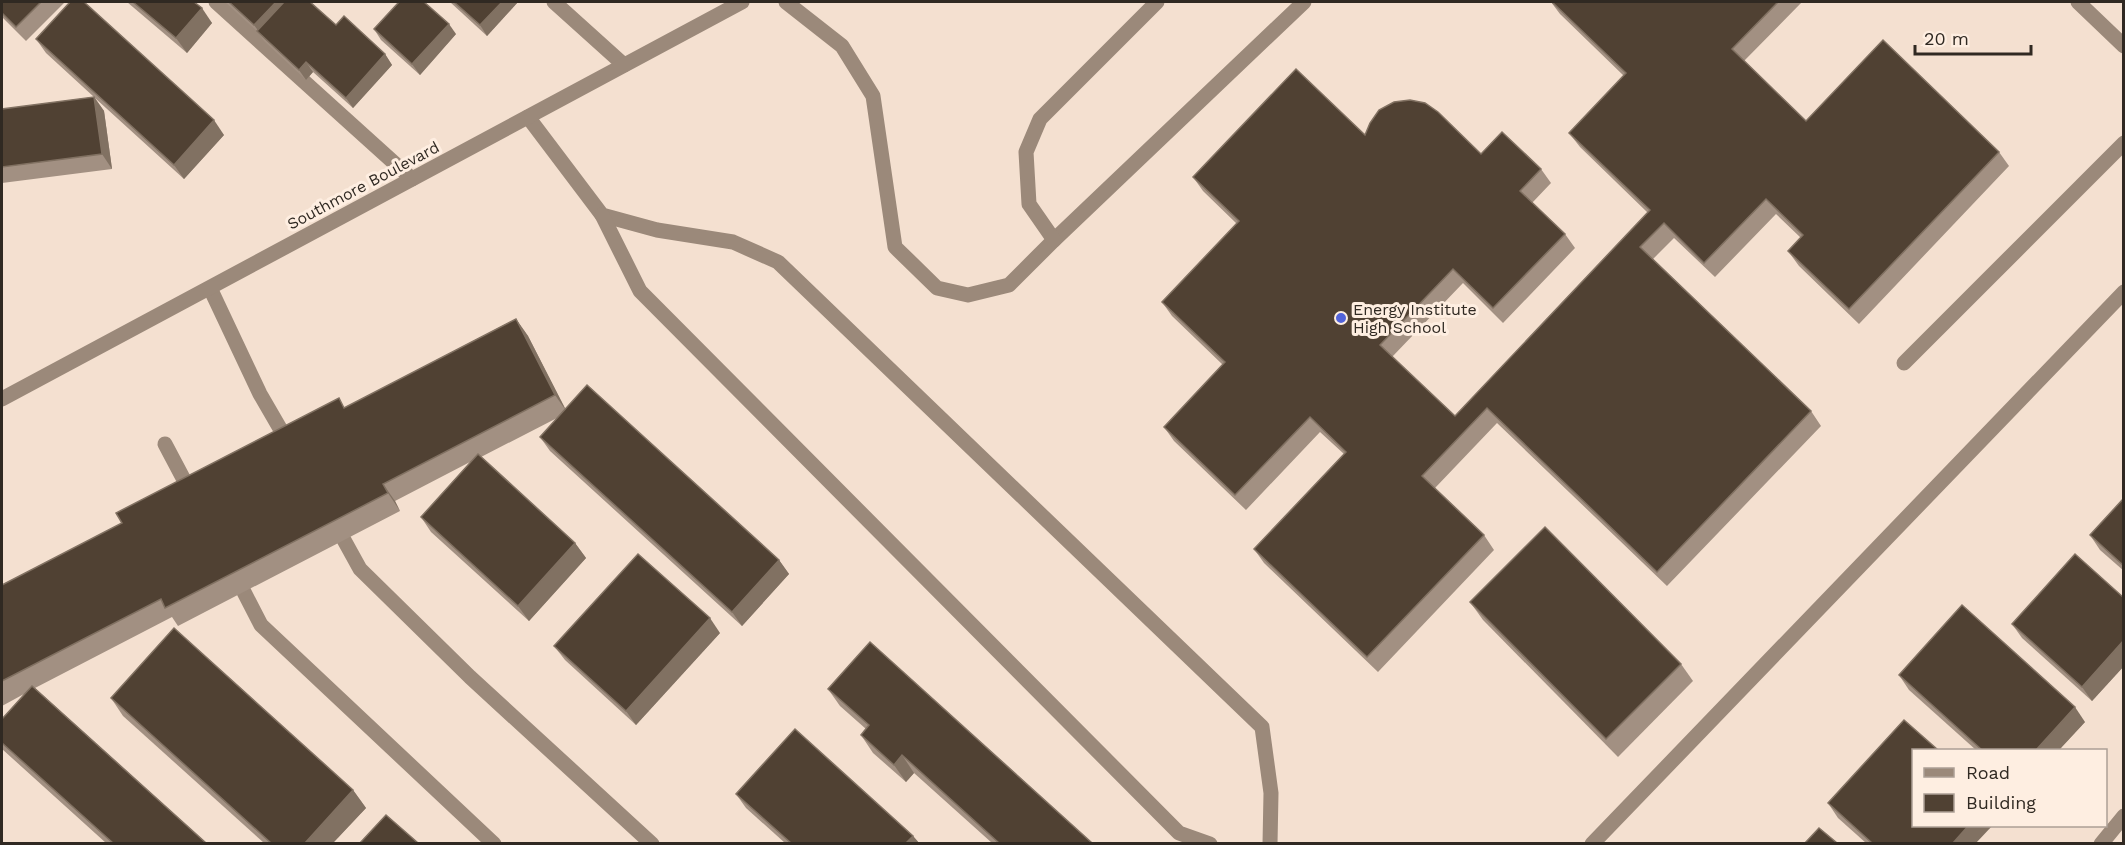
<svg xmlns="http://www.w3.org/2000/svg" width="2125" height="845" font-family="'Work Sans',sans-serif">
<rect width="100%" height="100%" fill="#f4e0d0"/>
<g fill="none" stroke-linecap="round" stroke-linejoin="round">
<g stroke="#9b897a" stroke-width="15">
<polyline points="216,2 412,179"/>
<polyline points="554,2 624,65"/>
<polyline points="786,2 842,46 873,96 895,247 937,288 968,295 1009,285 1054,240 1304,2"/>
<polyline points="2078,2 2124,46"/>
<polyline points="528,117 602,215 657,230 733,242 778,262 1262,727 1271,793 1270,844"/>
<polyline points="602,215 640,291 1179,833 1210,844"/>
<polyline points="1054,240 1029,204 1026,152 1040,119 1157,2"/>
<polyline points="210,288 260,394 289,444"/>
<polyline points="1904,363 2124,143"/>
<polyline points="2,399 742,2"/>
<polyline points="165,444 192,495"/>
<polyline points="344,540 360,569 470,677 652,844"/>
<polyline points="244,592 261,625 494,844"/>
<polyline points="1592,844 2124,292"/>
<polyline points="2101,844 2124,816"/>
</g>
</g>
<g fill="#a29082">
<polygon points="2,2 65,2 26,41 2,17"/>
<polygon points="127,2 194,2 212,23 187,53"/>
<polygon points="225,2 310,2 336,25 385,54 392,65 353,108 313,72 306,80 264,41 258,32"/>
<polygon points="450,2 518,2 487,36"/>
<polygon points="1551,2 1802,2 1744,61 1806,121 1999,152 2009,166 1859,324 1799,266 1788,251 1801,238 1776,214 1715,277 1674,238 1653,259 1811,411 1821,426 1667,586 1497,423 1435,488 1484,535 1494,550 1378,672 1264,563 1254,549 1344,454 1320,432 1246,510 1174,441 1164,427 1223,365 1172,316 1162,302 1237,224 1203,191 1193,177 1365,135 1481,154 1541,169 1551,183 1532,203 1565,234 1575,248 1503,323 1463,283 1392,357 1455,416 1648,213 1580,147 1569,133 1624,76 1560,14"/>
<polygon points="374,29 456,34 420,75 381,40"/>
<polygon points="36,39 224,135 184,179 95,98 104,111 112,169 2,183 2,109 94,97 46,53"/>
<polygon points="516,319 528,336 565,409 779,560 789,574 742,626 550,451 540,437 557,418 481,457 575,543 586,558 529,621 431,532 421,517 470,462 395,501 400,511 178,626 172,617 35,688 206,843 106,843 2,749 2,719 24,694 2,706 2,585"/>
<polygon points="2124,498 2124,571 2100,550 2090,535"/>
<polygon points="2124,598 2124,666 2092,701 2022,638 2012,624"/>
<polygon points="1470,602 1681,664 1693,681 1618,757 1483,620"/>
<polygon points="720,633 636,725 565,660 554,646"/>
<polygon points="1899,675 2085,722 2059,750 1976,750 1909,690"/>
<polygon points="828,689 1092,843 992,843 914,773 906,782 873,753 861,735 866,729 840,706"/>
<polygon points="111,698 353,790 366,808 333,843 264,843 123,716"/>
<polygon points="736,794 913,836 919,843 785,843 746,808"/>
<polygon points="1828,803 1976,843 1866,843 1838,818"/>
</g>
<g fill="#817162">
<polygon points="276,2 293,2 262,36 254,25"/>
<polygon points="502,2 518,2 487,36 480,25"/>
<polygon points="202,8 212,23 187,53 176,38"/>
<polygon points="449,24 456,34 420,75 412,64"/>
<polygon points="385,54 392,65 353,108 346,98"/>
<polygon points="306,62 313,72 306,80 299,70"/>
<polygon points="94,97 104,111 112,169 102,154"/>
<polygon points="214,120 224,135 184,179 174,165"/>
<polygon points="516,319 528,336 567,412 555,395"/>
<polygon points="383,484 395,501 400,511 388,493"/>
<polygon points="575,543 586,558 529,621 518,606"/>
<polygon points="779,560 789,574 742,626 732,612"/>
<polygon points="710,618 720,633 636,725 626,711"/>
<polygon points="2124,640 2124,666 2092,701 2082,687"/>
<polygon points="2075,707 2085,722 2059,750 2036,750"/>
<polygon points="902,755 914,773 906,782 894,765"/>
<polygon points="353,790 366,808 333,843 305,843"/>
<polygon points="1969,825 1993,825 1976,843 1953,843"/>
<polygon points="913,836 919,843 906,843"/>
</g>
<g fill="#504133" stroke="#817162" stroke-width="1.5">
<polygon points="2,2 41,2 16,27 2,13"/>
<polygon points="70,2 84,2 214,120 174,165 36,39"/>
<polygon points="133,2 194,2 202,8 176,38"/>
<polygon points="229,2 276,2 254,25"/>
<polygon points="284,2 310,2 336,25 344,16 385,54 346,98 306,62 299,70 257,31"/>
<polygon points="399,2 424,2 449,24 412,64 374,29"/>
<polygon points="454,2 502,2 480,25"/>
<polygon points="1552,2 1778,2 1732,49 1806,121 1883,40 1999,152 1849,309 1788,251 1803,235 1766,199 1704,263 1664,223 1640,247 1811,411 1657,572 1487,408 1422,476 1484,535 1367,657 1254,549 1346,452 1310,417 1235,495 1164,427 1225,362 1162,302 1239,221 1193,177 1296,69 1365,135 1370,123 1379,110 1394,102 1410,100 1425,103 1438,112 1481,154 1502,132 1541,169 1520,191 1565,234 1493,308 1453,269 1380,345 1455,416 1650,210 1569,133 1626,73"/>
<polygon points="94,97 102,154 2,167 2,109"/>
<polygon points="516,319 555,395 383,484 388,493 165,608 161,599 2,681 2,585 122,523 116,513 339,398 344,408"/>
<polygon points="587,385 779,560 732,612 540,437"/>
<polygon points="478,454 575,543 518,606 421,517"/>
<polygon points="2124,498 2124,566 2090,535"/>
<polygon points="1545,527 1681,664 1606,739 1470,602"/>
<polygon points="638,554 710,618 626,711 554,646"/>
<polygon points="2075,554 2124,598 2124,640 2082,687 2012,624"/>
<polygon points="1962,605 2075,707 2036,750 1982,750 1899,675"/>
<polygon points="174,628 353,790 305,843 271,843 111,698"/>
<polygon points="870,642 1092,843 999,843 902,755 894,765 861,735 869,725 828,689"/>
<polygon points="32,686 206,843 113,843 2,743 2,719"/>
<polygon points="1904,720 1938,750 1914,750 1914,825 1969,825 1953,843 1872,843 1828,803"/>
<polygon points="795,729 913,836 906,843 791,843 736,794"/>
<polygon points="386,815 418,843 360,843"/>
<polygon points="1819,828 1837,843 1805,843"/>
</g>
<circle fill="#5263d9" stroke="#feeee1" stroke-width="2" cx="1341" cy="318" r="6"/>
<g text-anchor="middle" stroke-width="6" stroke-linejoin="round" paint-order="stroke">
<g font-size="16" fill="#302922" stroke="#feeee1">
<text transform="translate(363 185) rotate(-28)" y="6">Southmore Boulevard</text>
</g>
<g font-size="16" fill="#302922" stroke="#feeee1" text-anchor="start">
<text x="1353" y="315">Energy Institute<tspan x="1353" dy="18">High School</tspan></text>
</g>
</g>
<rect width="2125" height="845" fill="none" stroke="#302922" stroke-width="6"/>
<rect x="1912" y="749" width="195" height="78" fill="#feeee1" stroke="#ac9f95" stroke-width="1.5"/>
<rect x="1924" y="768" width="30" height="9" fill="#9b897a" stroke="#ac9f95" stroke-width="1.5"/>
<text x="1966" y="779" font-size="18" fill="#302922">Road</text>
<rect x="1924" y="794" width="30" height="18" fill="#504133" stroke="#ac9f95" stroke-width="1.5"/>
<text x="1966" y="809" font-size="18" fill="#302922">Building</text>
<path d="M1915 45v9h116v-9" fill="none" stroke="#302922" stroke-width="3"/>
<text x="1924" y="45" font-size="18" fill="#302922" stroke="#feeee1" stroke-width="4.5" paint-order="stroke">20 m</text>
</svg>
